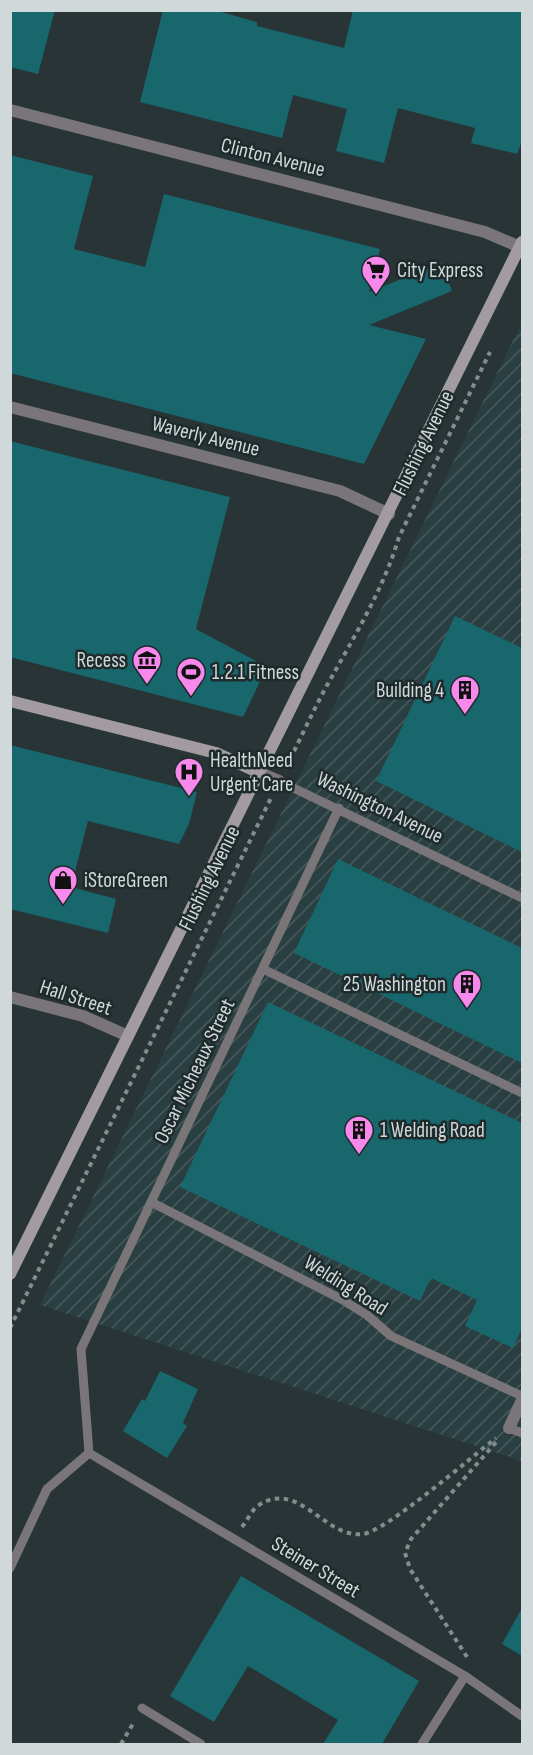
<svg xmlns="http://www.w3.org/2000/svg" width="533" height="1755" font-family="'Sofia Sans Condensed',sans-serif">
<defs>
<pattern id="industrial-furrows" width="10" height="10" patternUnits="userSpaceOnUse" patternTransform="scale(1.5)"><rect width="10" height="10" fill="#2a3f41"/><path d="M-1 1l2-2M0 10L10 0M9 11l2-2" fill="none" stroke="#485a5c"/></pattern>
</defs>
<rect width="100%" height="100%" fill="#283435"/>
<polygon fill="url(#industrial-furrows)" points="522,322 522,1461 40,1305"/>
<g fill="#17676d">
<polygon points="10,10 55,10 38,74 10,67"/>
<polygon points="163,10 214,10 257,22 257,26 344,48 353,10 522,10 522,141 517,154 471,143 475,128 398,108 384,163 336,151 347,109 293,95 282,138 140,102"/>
<polygon points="10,155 93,176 74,249 145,267 164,194 380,249 369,292 441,263 452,291 369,325 426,339 364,464 10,373"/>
<polygon points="10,441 230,497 196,629 267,667 243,717 10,657"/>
<polygon points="455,616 522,648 522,852 376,781"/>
<polygon points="10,745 197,792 189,824 179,844 88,821 71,887 116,899 108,933 10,909"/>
<polygon points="338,859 522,948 522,1063 294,953"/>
<polygon points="268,1002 522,1123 522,1328 513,1348 465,1326 477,1300 431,1278 420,1301 180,1187"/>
<polygon points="160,1371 198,1389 183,1423 187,1426 167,1458 123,1431 142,1399 145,1401"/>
<polygon points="241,1576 419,1681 382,1744 323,1744 338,1720 248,1666 214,1722 170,1696"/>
<polygon points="522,1608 522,1656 502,1644"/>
</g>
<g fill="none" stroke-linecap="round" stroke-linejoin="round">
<g stroke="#838d8e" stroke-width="4" stroke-dasharray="4.5 4.5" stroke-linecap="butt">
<path d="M286 767C299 742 311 715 325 689 352 640 383 591 399 537L490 352"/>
<polyline points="10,1328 272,796"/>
<path d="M242 1527C247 1521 252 1509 259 1505 299 1479 325 1539 363 1534 385 1532 474 1455 496 1438"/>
<polyline points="467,1657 410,1569 405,1553 411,1539 498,1440"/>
<polyline points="121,1744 134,1722"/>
</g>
<g stroke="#7a7579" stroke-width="9">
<polyline points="279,781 522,898"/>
<polyline points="263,969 522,1093"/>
<polyline points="151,1202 341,1299 367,1315 391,1336 522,1396"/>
<polyline points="509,1428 522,1433"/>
<polyline points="89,1453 81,1349 339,808"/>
<polyline points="89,1453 465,1676 522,1716"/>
<polyline points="10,1568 47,1489 89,1453"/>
<polyline points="142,1708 201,1744"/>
<polyline points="422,1744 465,1676"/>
</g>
<g stroke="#7a7579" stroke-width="12">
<polyline points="10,110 485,232 520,247"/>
<polyline points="10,407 340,491 389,514"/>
<polyline points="258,772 279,781"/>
<polyline points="10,997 83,1016 128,1036"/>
<polyline points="509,1428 522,1400"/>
</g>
<g stroke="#a29ca1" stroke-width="12">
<polyline points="10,701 216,753 258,772"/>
<polyline points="10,1274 522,242"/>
</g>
</g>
<defs>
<g id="supermarket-pin" transform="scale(1.5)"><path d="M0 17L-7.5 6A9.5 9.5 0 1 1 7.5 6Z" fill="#f788ec" stroke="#1e2a2b"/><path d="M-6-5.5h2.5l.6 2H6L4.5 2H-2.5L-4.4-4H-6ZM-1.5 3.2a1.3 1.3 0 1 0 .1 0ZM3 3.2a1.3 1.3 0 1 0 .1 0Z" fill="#111"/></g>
<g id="museum-pin" transform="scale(1.5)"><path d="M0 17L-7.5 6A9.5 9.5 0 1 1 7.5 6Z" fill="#f788ec" stroke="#1e2a2b"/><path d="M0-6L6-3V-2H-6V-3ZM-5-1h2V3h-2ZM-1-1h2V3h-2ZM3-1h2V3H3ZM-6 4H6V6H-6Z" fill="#111"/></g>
<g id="stadium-pin" transform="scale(1.5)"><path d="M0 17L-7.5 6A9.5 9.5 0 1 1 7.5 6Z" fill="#f788ec" stroke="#1e2a2b"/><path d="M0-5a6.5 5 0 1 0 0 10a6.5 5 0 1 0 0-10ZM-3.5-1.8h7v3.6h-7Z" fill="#111"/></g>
<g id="building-pin" transform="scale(1.5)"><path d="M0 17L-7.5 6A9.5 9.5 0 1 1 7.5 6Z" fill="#f788ec" stroke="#1e2a2b"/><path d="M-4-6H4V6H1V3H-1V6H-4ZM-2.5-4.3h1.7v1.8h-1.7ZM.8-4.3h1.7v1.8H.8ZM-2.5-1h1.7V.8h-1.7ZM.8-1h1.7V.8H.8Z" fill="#111"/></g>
<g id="hospital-pin" transform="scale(1.5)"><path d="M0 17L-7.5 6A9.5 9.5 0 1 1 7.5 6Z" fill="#f788ec" stroke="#1e2a2b"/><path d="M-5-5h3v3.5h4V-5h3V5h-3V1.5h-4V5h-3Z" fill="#111"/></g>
<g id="shop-pin" transform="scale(1.5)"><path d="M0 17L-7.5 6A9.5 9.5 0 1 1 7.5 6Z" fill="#f788ec" stroke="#1e2a2b"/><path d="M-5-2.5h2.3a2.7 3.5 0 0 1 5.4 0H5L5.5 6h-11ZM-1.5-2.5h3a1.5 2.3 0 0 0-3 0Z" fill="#111"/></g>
</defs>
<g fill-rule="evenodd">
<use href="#supermarket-pin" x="376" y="270"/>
<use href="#museum-pin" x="147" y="660"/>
<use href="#stadium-pin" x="191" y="672"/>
<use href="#building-pin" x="465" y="690"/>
<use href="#hospital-pin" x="189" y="772"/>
<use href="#shop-pin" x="63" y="880"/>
<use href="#building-pin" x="467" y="984"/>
<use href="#building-pin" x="359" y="1130"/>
</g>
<g text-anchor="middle" stroke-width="5" stroke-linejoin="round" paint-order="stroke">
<g font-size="21" fill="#d0d8d9" stroke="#1e2a2b">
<text transform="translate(273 157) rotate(14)" y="7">Clinton Avenue</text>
<text transform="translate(206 436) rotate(14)" y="7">Waverly Avenue</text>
<text transform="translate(423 443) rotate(-64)" y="7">Flushing Avenue</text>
<text transform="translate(380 807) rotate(26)" y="7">Washington Avenue</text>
<text transform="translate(209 878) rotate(-64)" y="7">Flushing Avenue</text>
<text transform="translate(76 997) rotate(18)" y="7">Hall Street</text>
<text transform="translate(194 1071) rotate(-64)" y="7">Oscar Micheaux Street</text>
<text transform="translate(346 1285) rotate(32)" y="7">Welding Road</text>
<text transform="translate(316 1567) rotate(31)" y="7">Steiner Street</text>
</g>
<g font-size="21" fill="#d0d8d9" stroke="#1e2a2b" text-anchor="start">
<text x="397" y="277">City Express</text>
<text x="126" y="667" text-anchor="end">Recess</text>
<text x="212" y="679">1.2.1 Fitness</text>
<text x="444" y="697" text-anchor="end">Building 4</text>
<text x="210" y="767">HealthNeed<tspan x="210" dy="24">Urgent Care</tspan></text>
<text x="84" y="887">iStoreGreen</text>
<text x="446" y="991" text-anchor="end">25 Washington</text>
<text x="380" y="1137">1 Welding Road</text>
</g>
</g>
<rect width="533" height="1755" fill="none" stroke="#d0d8d9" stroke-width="24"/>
</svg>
